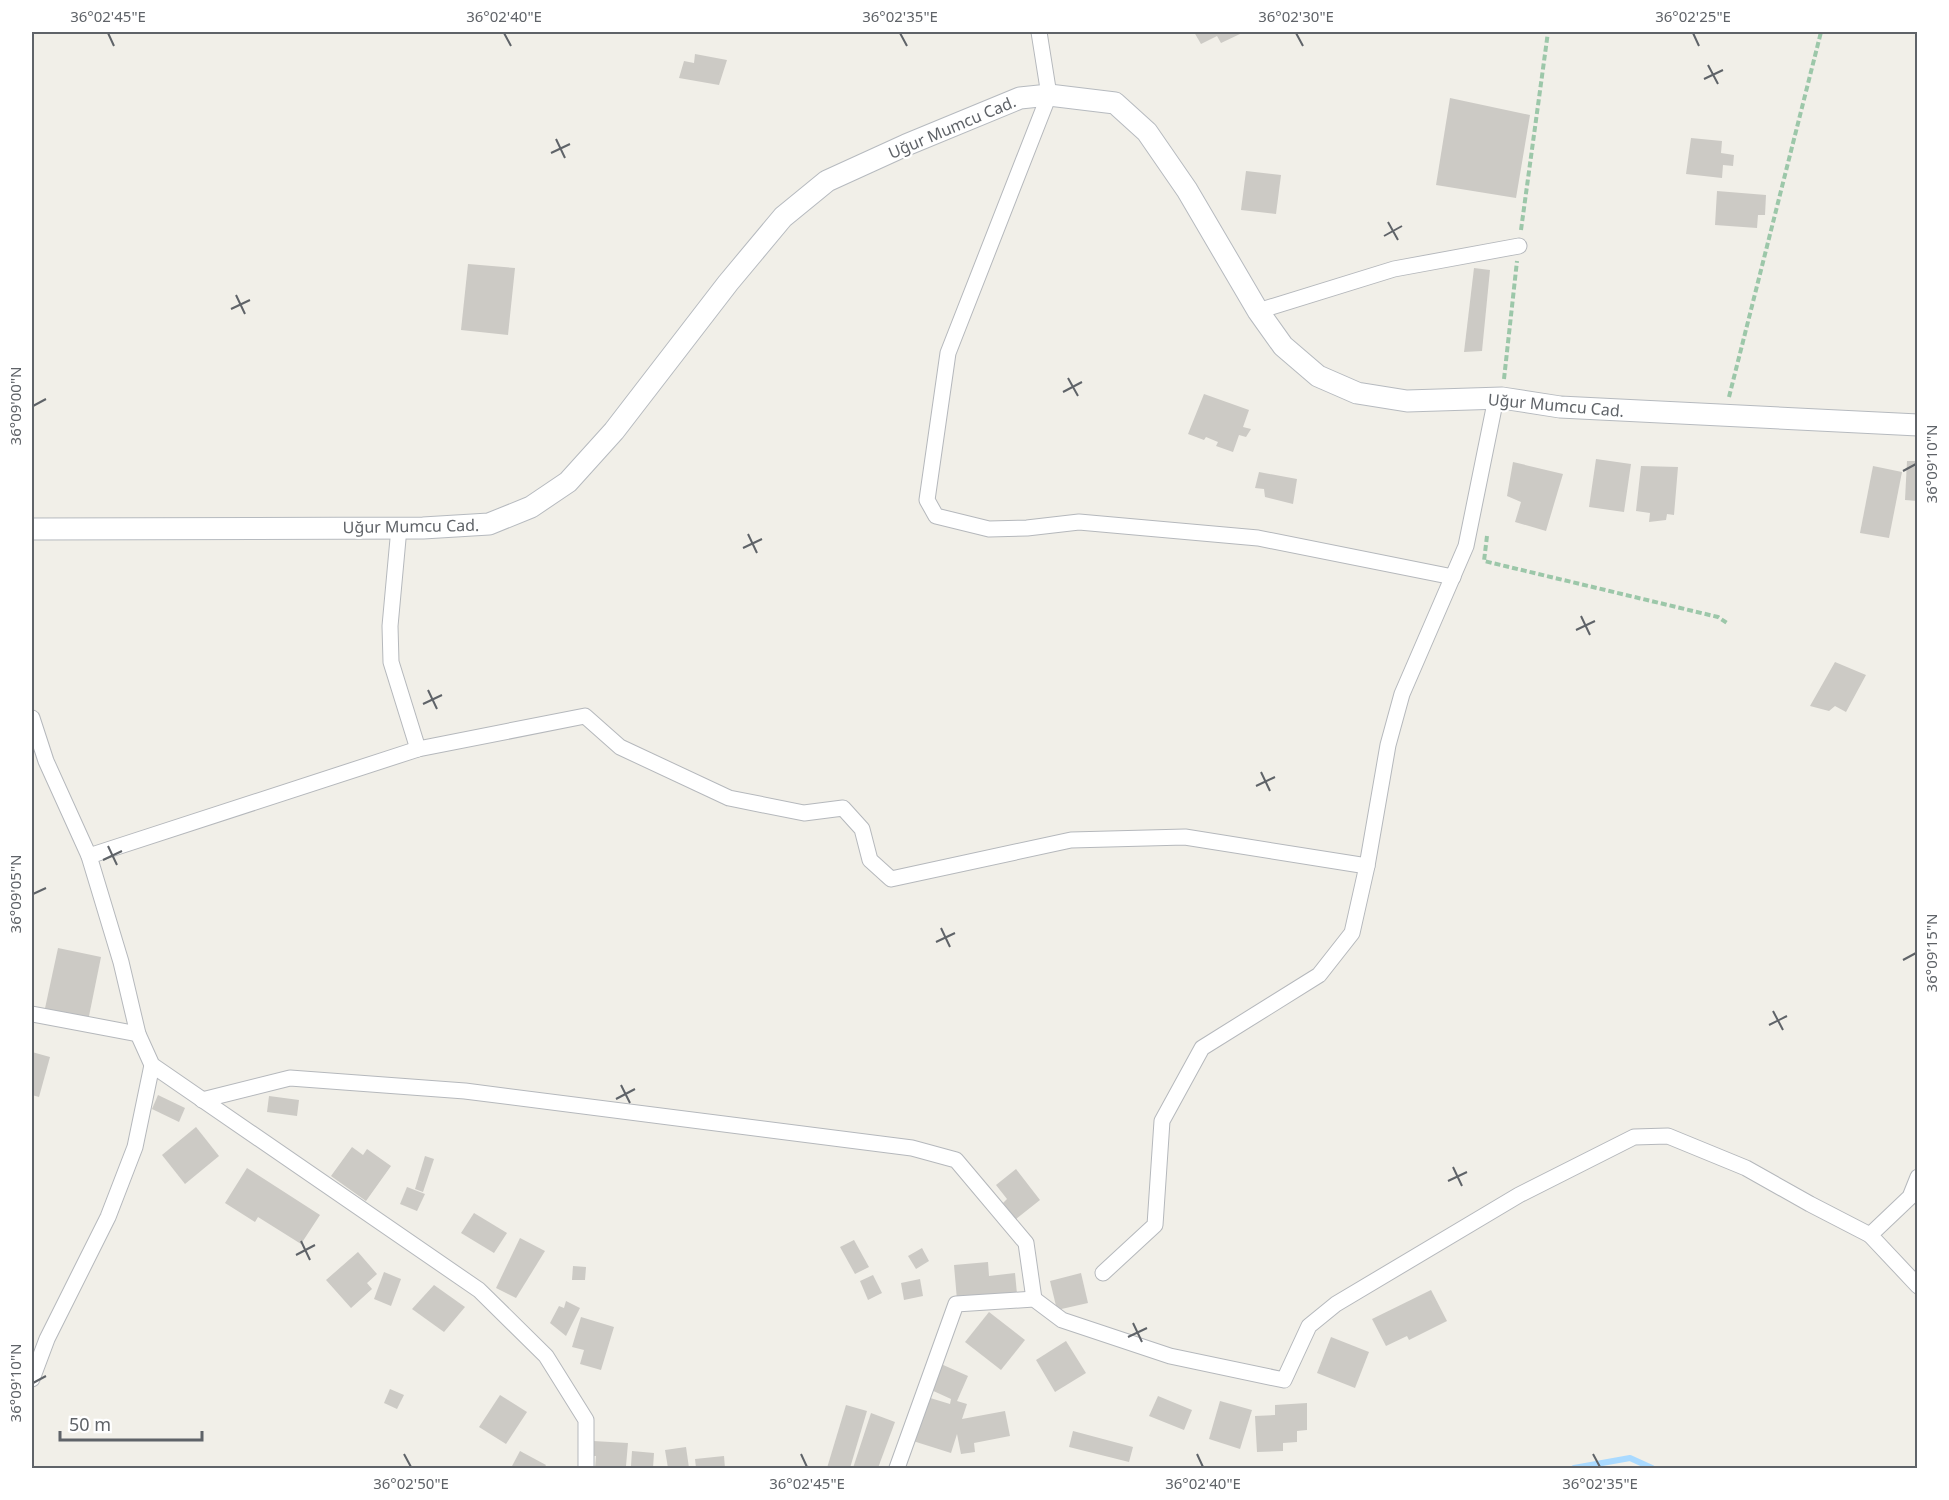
<svg xmlns="http://www.w3.org/2000/svg" width="1949" height="1500" font-family="'Noto Sans',sans-serif">
<rect width="100%" height="100%" fill="#f1efe8"/>
<g fill="none" stroke-linecap="round" stroke-linejoin="round">
<polyline stroke="#aadaff" stroke-width="6" points="1574,1468 1630,1458 1652,1468"/>
</g>
<g fill="#cccac5">
<polygon points="1194,32 1239,32 1240,34 1221,43 1217,36 1201,44"/>
<polygon points="695,54 727,60 719,85 679,78 684,61 694,63"/>
<polygon points="1450,98 1530,115 1516,198 1436,185"/>
<polygon points="1691,138 1722,141 1721,153 1734,155 1733,166 1723,165 1722,178 1686,174"/>
<polygon points="1246,171 1281,175 1276,214 1241,210"/>
<polygon points="1717,191 1766,195 1765,215 1758,215 1757,228 1715,225"/>
<polygon points="468,264 515,268 508,335 461,330"/>
<polygon points="1474,268 1490,270 1482,351 1464,352"/>
<polygon points="1204,394 1249,410 1243,427 1251,429 1246,437 1239,435 1233,452 1216,446 1218,442 1206,437 1204,440 1188,434"/>
<polygon points="1596,459 1631,464 1624,512 1589,507"/>
<polygon points="1907,461 1918,461 1918,501 1905,500"/>
<polygon points="1513,462 1563,474 1546,531 1515,522 1521,502 1507,496"/>
<polygon points="1641,466 1678,467 1674,515 1667,514 1666,520 1649,522 1650,513 1636,511"/>
<polygon points="1873,466 1902,472 1889,538 1860,533"/>
<polygon points="1259,472 1297,479 1293,504 1265,497 1264,489 1255,488"/>
<polygon points="1835,662 1866,675 1846,712 1835,706 1829,711 1810,706"/>
<polygon points="58,948 101,957 88,1021 44,1013"/>
<polygon points="32,1052 50,1057 39,1097 32,1095"/>
<polygon points="158,1095 185,1108 179,1122 152,1109"/>
<polygon points="269,1096 299,1100 297,1116 267,1112"/>
<polygon points="196,1127 219,1156 185,1184 162,1155"/>
<polygon points="352,1147 363,1155 367,1149 391,1166 366,1201 331,1176"/>
<polygon points="425,1156 434,1159 423,1192 415,1189"/>
<polygon points="247,1168 320,1215 301,1244 258,1217 255,1222 225,1203"/>
<polygon points="1016,1169 1040,1200 1016,1219 1003,1203 1007,1199 996,1185"/>
<polygon points="407,1187 425,1194 417,1211 400,1204"/>
<polygon points="474,1213 507,1233 494,1253 461,1233"/>
<polygon points="520,1238 545,1251 516,1298 496,1288"/>
<polygon points="854,1240 869,1267 855,1274 840,1247"/>
<polygon points="922,1248 929,1261 916,1269 908,1256"/>
<polygon points="358,1252 377,1274 367,1283 372,1289 351,1308 326,1280"/>
<polygon points="988,1262 989,1276 1015,1273 1017,1294 957,1300 954,1265"/>
<polygon points="573,1266 586,1267 585,1280 572,1280"/>
<polygon points="384,1272 401,1279 391,1306 374,1299"/>
<polygon points="1081,1273 1088,1303 1057,1310 1050,1281"/>
<polygon points="873,1275 882,1293 868,1300 860,1281"/>
<polygon points="920,1279 923,1296 904,1300 901,1283"/>
<polygon points="434,1285 465,1307 444,1332 412,1309"/>
<polygon points="1431,1290 1447,1321 1409,1340 1407,1336 1386,1346 1372,1319"/>
<polygon points="566,1301 580,1308 566,1336 550,1323 559,1306 564,1308"/>
<polygon points="989,1312 1025,1340 1001,1370 965,1342"/>
<polygon points="581,1317 614,1327 601,1370 580,1364 584,1350 572,1347"/>
<polygon points="1331,1337 1369,1352 1355,1388 1317,1373"/>
<polygon points="1066,1341 1086,1373 1055,1392 1036,1360"/>
<polygon points="941,1364 968,1376 957,1401 967,1404 962,1419 1005,1411 1010,1436 974,1443 975,1452 961,1454 957,1434 951,1453 913,1441 927,1397 950,1404 951,1399 929,1389"/>
<polygon points="390,1389 404,1395 397,1409 384,1403"/>
<polygon points="500,1395 527,1412 506,1444 479,1427"/>
<polygon points="1158,1396 1192,1410 1184,1430 1149,1416"/>
<polygon points="1220,1401 1252,1410 1240,1449 1209,1439"/>
<polygon points="1307,1403 1307,1430 1297,1431 1297,1442 1283,1443 1283,1451 1257,1452 1255,1416 1275,1415 1275,1405"/>
<polygon points="846,1405 867,1411 850,1468 827,1468"/>
<polygon points="871,1413 895,1422 878,1468 853,1468"/>
<polygon points="1073,1431 1133,1447 1129,1462 1069,1447"/>
<polygon points="593,1441 628,1443 626,1466 631,1466 632,1451 654,1453 653,1468 595,1468 596,1456 592,1456"/>
<polygon points="686,1447 689,1468 668,1468 665,1450"/>
<polygon points="520,1451 546,1465 544,1468 511,1468"/>
<polygon points="724,1456 725,1468 696,1468 695,1459"/>
</g>
<g fill="none" stroke-linecap="round" stroke-linejoin="round">
<g stroke="#b5b8bc" stroke-width="17">
<g id="street">
<polyline points="1039,32 1049,95 948,353 927,500 936,516 989,529 1027,528 1079,522 1258,538 1453,577"/>
<polyline points="1258,311 1394,269 1519,246"/>
<polyline points="399,528 390,626 391,662 418,749"/>
<polyline points="32,718 46,761 89,856 121,962 138,1034 152,1065 479,1290 546,1356 586,1420 586,1468"/>
<polyline points="89,856 418,749 585,716 620,747 729,798 804,813 843,808 862,829 870,860 891,879 1071,840 1185,837 1367,866"/>
<polyline points="32,1014 138,1034"/>
<polyline points="202,1100 290,1078 465,1091 912,1148 956,1160 1026,1243 1034,1299"/>
<polyline points="1918,1177 1910,1197 1870,1235 1918,1286"/>
<polyline points="1103,1273 1155,1225 1162,1121 1202,1048 1319,975 1352,933 1367,866 1388,745 1402,694 1466,546 1496,398"/>
<polyline points="32,1379 47,1339 108,1217 135,1147 152,1065"/>
<polyline points="897,1468 956,1304 1034,1299 1062,1320 1170,1356 1284,1380 1309,1326 1336,1304 1519,1195 1634,1137 1668,1136 1746,1168 1810,1204 1870,1235"/>
</g>
</g>
<g stroke="#b6babf" stroke-width="23">
<polyline id="secondary" points="32,529 423,528 489,524 531,507 568,482 614,431 728,283 783,217 827,181 906,145 1020,98 1049,95 1115,103 1147,132 1187,190 1258,311 1283,346 1318,376 1357,393 1407,401 1502,398 1560,407 1918,425"/>
</g>
<g stroke="#9cc7a9" stroke-width="4" stroke-dasharray="6 3" stroke-linecap="butt">
<polyline points="1521,230 1548,32"/>
<polyline points="1504,379 1517,261"/>
<polyline points="1729,397 1821,32"/>
<polyline points="1487,536 1484,561 1718,617 1727,623"/>
</g>
<use href="#street" stroke="#fff" stroke-width="15"/>
<use href="#secondary" stroke="#fff" stroke-width="21"/>
</g>
<path fill="none" stroke="#5f6368" stroke-width="2" d="M108 33 114 46M504 33 511 46M900 33 907 46M1296 33 1303 46M1693 33 1699 46M1708 65 1718 84M1704 79 1723 70M556 139 565 158M551 153 570 144M1388 222 1398 240M1384 236 1402 226M236 295 245 314M231 309 250 300M1068 378 1078 396M1063 392 1082 382M33 406 46 399M1903 471 1916 464M748 534 757 553M743 548 762 539M1581 616 1590 635M1576 630 1595 621M428 690 437 709M423 704 442 695M1261 772 1270 791M1256 786 1275 777M108 846 117 865M103 860 122 851M33 894 46 888M941 928 950 947M936 942 955 933M1903 960 1916 953M1773 1011 1783 1030M1769 1025 1787 1016M621 1085 630 1103M616 1099 635 1089M1453 1167 1462 1186M1448 1181 1467 1172M301 1241 310 1260M296 1255 315 1245M1133 1323 1142 1342M1128 1337 1147 1328M33 1383 46 1376M404 1454 411 1467M801 1454 807 1467M1197 1454 1203 1467M1593 1454 1600 1467"/>
<g text-anchor="middle" stroke-width="4.5" stroke-linejoin="round" paint-order="stroke">
<g font-size="16" fill="#5f6368" stroke="#fff">
<text transform="translate(952 127) rotate(-23)" y="6">Uğur Mumcu Cad.</text>
<text transform="translate(1556 405) rotate(5)" y="6">Uğur Mumcu Cad.</text>
<text transform="translate(411 526) rotate(-1)" y="6">Uğur Mumcu Cad.</text>
</g>
</g>
<rect width="1949" height="1500" fill="none" stroke="#ffffff" stroke-width="66"/>
<path d="M60 1431v9h142v-9" fill="none" stroke="#5f6368" stroke-width="3"/>
<text x="69" y="1431" font-size="18" fill="#5f6368" stroke="#ffffff" stroke-width="4.5" paint-order="stroke">50 m</text>
<rect x="33" y="33" width="1883" height="1434" fill="none" stroke="#5f6368" stroke-width="2"/>
<g font-size="15" text-anchor="middle" fill="#5f6368">
<text x="108" y="22">36°02'45"E</text>
<text x="504" y="22">36°02'40"E</text>
<text x="900" y="22">36°02'35"E</text>
<text x="1296" y="22">36°02'30"E</text>
<text x="1693" y="22">36°02'25"E</text>
<text transform="translate(16 406) rotate(-90)" y="5">36°09'00"N</text>
<text transform="translate(1932 464) rotate(-90)" y="5">36°09'10"N</text>
<text transform="translate(16 894) rotate(-90)" y="5">36°09'05"N</text>
<text transform="translate(1932 953) rotate(-90)" y="5">36°09'15"N</text>
<text transform="translate(16 1383) rotate(-90)" y="5">36°09'10"N</text>
<text x="411" y="1489">36°02'50"E</text>
<text x="807" y="1489">36°02'45"E</text>
<text x="1203" y="1489">36°02'40"E</text>
<text x="1600" y="1489">36°02'35"E</text>
</g>
</svg>
